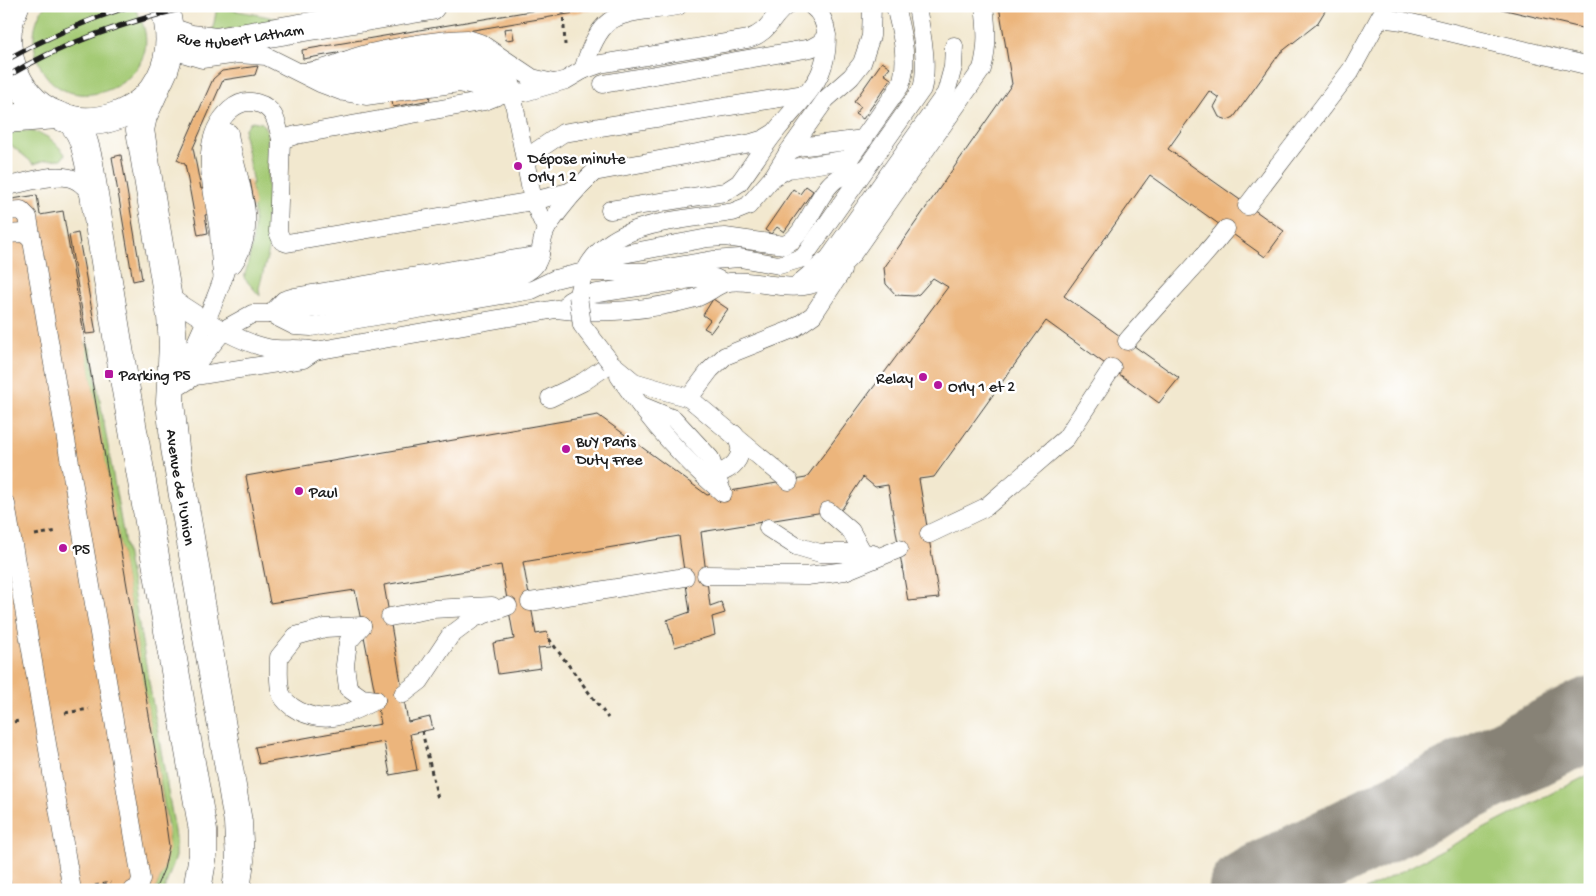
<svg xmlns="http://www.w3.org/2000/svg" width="1596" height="896" font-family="'Gochi Hand',sans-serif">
<rect width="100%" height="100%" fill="#fff"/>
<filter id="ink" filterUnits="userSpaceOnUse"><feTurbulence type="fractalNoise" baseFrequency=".02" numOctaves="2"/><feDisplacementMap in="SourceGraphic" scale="10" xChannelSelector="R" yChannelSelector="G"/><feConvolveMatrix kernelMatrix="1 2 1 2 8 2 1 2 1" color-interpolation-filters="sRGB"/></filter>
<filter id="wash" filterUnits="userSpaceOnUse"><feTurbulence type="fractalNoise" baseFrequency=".0096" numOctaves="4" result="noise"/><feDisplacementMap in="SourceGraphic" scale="20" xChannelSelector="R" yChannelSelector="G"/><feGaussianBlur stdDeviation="1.12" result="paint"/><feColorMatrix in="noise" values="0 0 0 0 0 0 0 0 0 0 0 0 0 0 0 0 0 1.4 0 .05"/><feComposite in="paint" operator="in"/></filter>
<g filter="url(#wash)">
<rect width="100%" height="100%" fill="#f2e8cf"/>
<g fill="#a4ca74" stroke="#607348">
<path d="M45 6H133C187 80 53 138 35 50 32 35 35 18 45 6Z"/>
<polygon points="217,7 280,19 212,33"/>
<path d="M252 121 262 123 267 131 269 250 259 288 260 296 244 278C254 241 257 223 251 184H253L244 135 245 128Z"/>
<path d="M6 130C35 131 46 130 65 154L62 159 46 160 34 164 6 141Z"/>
<path d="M85 342 91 349 176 837V856L164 890H155C165 869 169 851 168 828Z"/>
<polygon points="1590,774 1590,890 1365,890"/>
</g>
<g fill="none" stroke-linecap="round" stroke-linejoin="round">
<polyline stroke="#878276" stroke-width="81" points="1249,890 1590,718"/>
</g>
<g id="blocks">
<g fill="#ecb57b">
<polygon points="560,6 610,7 420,39 430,100 393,107 383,45 303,59 302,50"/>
<polygon points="999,6 1328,6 1317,24 1280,53 1234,117 1228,120 1219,117 1214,107 1219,98 1209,91 1168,149 1284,231 1265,257 1150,175 1064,296 1179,378 1159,403 1046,321 934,477 919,479 939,598 908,601 888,485 875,487 863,477 842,509 701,532 710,606 721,602 725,613 712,617 715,635 675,647 667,620 690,612 679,536 523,562 536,634 547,632 551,647 538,648 541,668 498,674 493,643 514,639 501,565 384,585 408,722 430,717 433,729 410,734 417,770 390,775 384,742 259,764 255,747 381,724 355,590 270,603 246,476 598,415 707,495 806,478 948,287 933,278 919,294 914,296 896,295 886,284 884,268 1012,84"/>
<polygon points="1493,6 1590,6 1590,30 1493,7"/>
<polygon points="512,28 514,39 506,40 504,29"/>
<polygon points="882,62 890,67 884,74 891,79 863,119 855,114 861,107 854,102"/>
<polygon points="258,66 255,75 223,80 193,148 201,189 250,180 255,207 205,215 208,233 198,235 185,164 177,160 213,79 222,71"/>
<polygon points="121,155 142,279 133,281 112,157"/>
<polygon points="806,186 813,191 784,232 777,227 771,234 765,230 793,189 800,194"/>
<polygon points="37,195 40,215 63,211 157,762 169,846 164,869 155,890 6,890 6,200"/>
<polygon points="78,233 96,333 86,334 69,235"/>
<polygon points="713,299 728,309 711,332 704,328 710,320 703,315"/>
</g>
</g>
</g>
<g filter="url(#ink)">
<use href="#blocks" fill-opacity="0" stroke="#3c3b37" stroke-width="1"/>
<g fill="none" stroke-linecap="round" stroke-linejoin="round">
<g stroke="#3c3b37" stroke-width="19">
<g id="lane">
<polyline points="1380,18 1403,21 1590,66"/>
<polyline points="171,46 182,53 202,59 238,54 266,56 320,83 344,92 366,96 459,83 505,93 513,98 533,201 546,229"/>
<path d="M583 70C603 6 618 16 678 6"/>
<path d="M301 72C321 72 335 64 353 58 380 49 440 39 468 39L480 43 532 78 553 83"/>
<polyline points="326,75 461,54 471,54 511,75"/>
<polyline points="340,82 359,84 380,81 458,69 511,83"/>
<polyline points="603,84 811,48 820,43 827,35"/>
<path d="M229 133C234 177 263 221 233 264"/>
<path d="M281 140 296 135 485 101 505 93 525 92 566 80 583 70 600 64 748 39C770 32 770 18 786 6"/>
<polyline points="789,151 798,147 864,139"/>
<polyline points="526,158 563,133 805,94"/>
<path d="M773 177 788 169 849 159 900 86C910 62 901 31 895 6"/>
<path d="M6 186C35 182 77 161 92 199"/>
<polyline points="1247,206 1351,70 1386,6"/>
<path d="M610 210 725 192 739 183C753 164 765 144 780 126 792 111 815 88 821 71 829 51 831 20 812 6"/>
<polyline points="6,211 21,210 28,217 141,879 138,888 133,890"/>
<polyline points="6,234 24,233 32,240"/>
<path d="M587 272H643L713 260 740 258 779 265 803 258 922 89C929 63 921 33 917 6"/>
<path d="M223 279C220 264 220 249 219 233 215 193 195 142 230 110 238 103 247 100 257 103 275 108 277 123 281 139L278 232 282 241 287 243 533 201 569 192 579 186"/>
<polyline points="796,286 829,258 946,93 953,67 954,46"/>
<path d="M168 296C194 314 237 342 268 348 284 351 299 347 315 351L556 309C600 315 652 310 695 298 706 295 715 286 725 283 735 280 746 282 756 283 803 289 817 292 851 256L982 69C988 47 987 29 984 6"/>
<path d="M578 296C589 220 674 222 733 212L748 206 773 177 789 151 826 99 851 77 862 63 871 36 872 6"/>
<polyline points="569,301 578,296 698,278 715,278 725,283"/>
<path d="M271 314 295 326 311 327 532 290 555 279 584 272 613 256 708 238 725 237 784 245C806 237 816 194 835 180 844 173 857 174 867 167"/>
<polyline points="271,314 284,300 294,297 540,255"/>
<path d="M1127 341C1159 303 1195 268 1226 229"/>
<polyline points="611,363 634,382 689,398 789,481"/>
<path d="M183 372C202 326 230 279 233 228 234 196 217 164 224 130"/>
<path d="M619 376C648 419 683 459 723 493"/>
<polyline points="181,385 195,376 303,359 315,351"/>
<path d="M176 388 225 329 252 314H271L347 304 521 275C548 264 536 244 548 226 561 207 577 188 594 172L751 143 764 139 774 133"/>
<polyline points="550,398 583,382 611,363"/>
<polyline points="689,398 710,370 725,356 793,329 813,315 842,271"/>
<polyline points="640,405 674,419 710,458 722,492"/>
<path d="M707 475C730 475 751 455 734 434"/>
<polyline points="6,504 72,890"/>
<polyline points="828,511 851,531 863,553 873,554"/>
<polyline points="768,528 796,546 820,553 863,553"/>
<polyline points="929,534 986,507 1066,438 1112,368"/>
<polyline points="706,575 807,576 845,571 899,549"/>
<polyline points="530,602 685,577"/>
<polyline points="390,617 432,609 492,606"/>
<path d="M362 626 325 628 296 636 279 657C279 667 278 679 280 689 281 699 291 707 299 711 330 726 348 713 376 700"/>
<polyline points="362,626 348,642 345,665 348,688 362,698 376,700"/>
<polyline points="403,694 420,681 450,636 474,618 508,606"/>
</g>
</g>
<g stroke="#3c3b37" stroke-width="29">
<g id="street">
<path id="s1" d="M170 32 191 39 216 42 431 6"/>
<polyline points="6,119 56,115"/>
</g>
</g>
<g stroke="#3c3b37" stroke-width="29">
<g id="secondary">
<path d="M15 6C6 25 5 46 12 66 46 165 200 122 164 6"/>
<path id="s2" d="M157 85 143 116 140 130 171 317 173 344 170 402 175 448 238 822 240 861 236 890"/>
<path d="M69 119C83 131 85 146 89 163L123 373 203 831V855L197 890"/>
</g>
</g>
<g stroke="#3c3b37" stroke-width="3" stroke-dasharray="4 4" stroke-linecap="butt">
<polyline points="563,10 565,45"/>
<polyline points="35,535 58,531"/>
<polyline points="549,639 608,718"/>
<polyline points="65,713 89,709"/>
<polyline points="6,723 20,721"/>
<polyline points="422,731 438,799"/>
<polyline points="6,865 11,890"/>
<polyline points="95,886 111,883"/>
</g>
<use href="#lane" stroke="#fff" stroke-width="18"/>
<use href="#street" stroke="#fff" stroke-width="28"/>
<use href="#secondary" stroke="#fff" stroke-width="28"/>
<g stroke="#1c1c1c" stroke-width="5.5">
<g id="rail">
<path d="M6 60C45 38 87 20 130 6"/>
<path d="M6 77C64 42 126 22 191 6"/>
</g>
</g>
<use href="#rail" stroke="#fff" stroke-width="4" stroke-dasharray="11" stroke-linecap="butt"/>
<g stroke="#3c3b37" stroke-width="19" stroke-linecap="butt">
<polyline id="lane-bridge" points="578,296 582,325 611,363"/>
</g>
<use href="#lane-bridge" stroke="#fff" stroke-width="18"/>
</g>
</g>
<g fill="#b5179e" stroke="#fff" stroke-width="2">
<circle cx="518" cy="166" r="5"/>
<rect x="104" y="369" width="10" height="10" rx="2.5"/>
<circle cx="923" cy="377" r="5"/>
<circle cx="938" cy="385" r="5"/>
<circle cx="566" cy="449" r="5"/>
<circle cx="299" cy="491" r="5"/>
<circle cx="63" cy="548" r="5"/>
</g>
<g text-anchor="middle" stroke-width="5" stroke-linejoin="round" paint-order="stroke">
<g font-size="16" fill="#1c1c1c" stroke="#fff">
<text dy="6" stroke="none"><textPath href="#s1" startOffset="72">Rue Hubert Latham</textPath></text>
<text dy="6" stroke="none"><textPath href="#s2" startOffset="409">Avenue de l'Union</textPath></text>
</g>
<g font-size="16" fill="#1c1c1c" stroke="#fff" text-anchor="start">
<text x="528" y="163">Dépose minute<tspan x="528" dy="18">Orly 1 2</tspan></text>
<text x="119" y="380">Parking P5</text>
<text x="913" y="383" text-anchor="end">Relay</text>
<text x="948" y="391">Orly 1 et 2</text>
<text x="576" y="446">BuY Paris<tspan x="576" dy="18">Duty Free</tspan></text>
<text x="309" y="497">Paul</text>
<text x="73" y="554">P5</text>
</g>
</g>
<rect width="1596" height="896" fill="none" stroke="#fff" stroke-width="25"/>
</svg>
